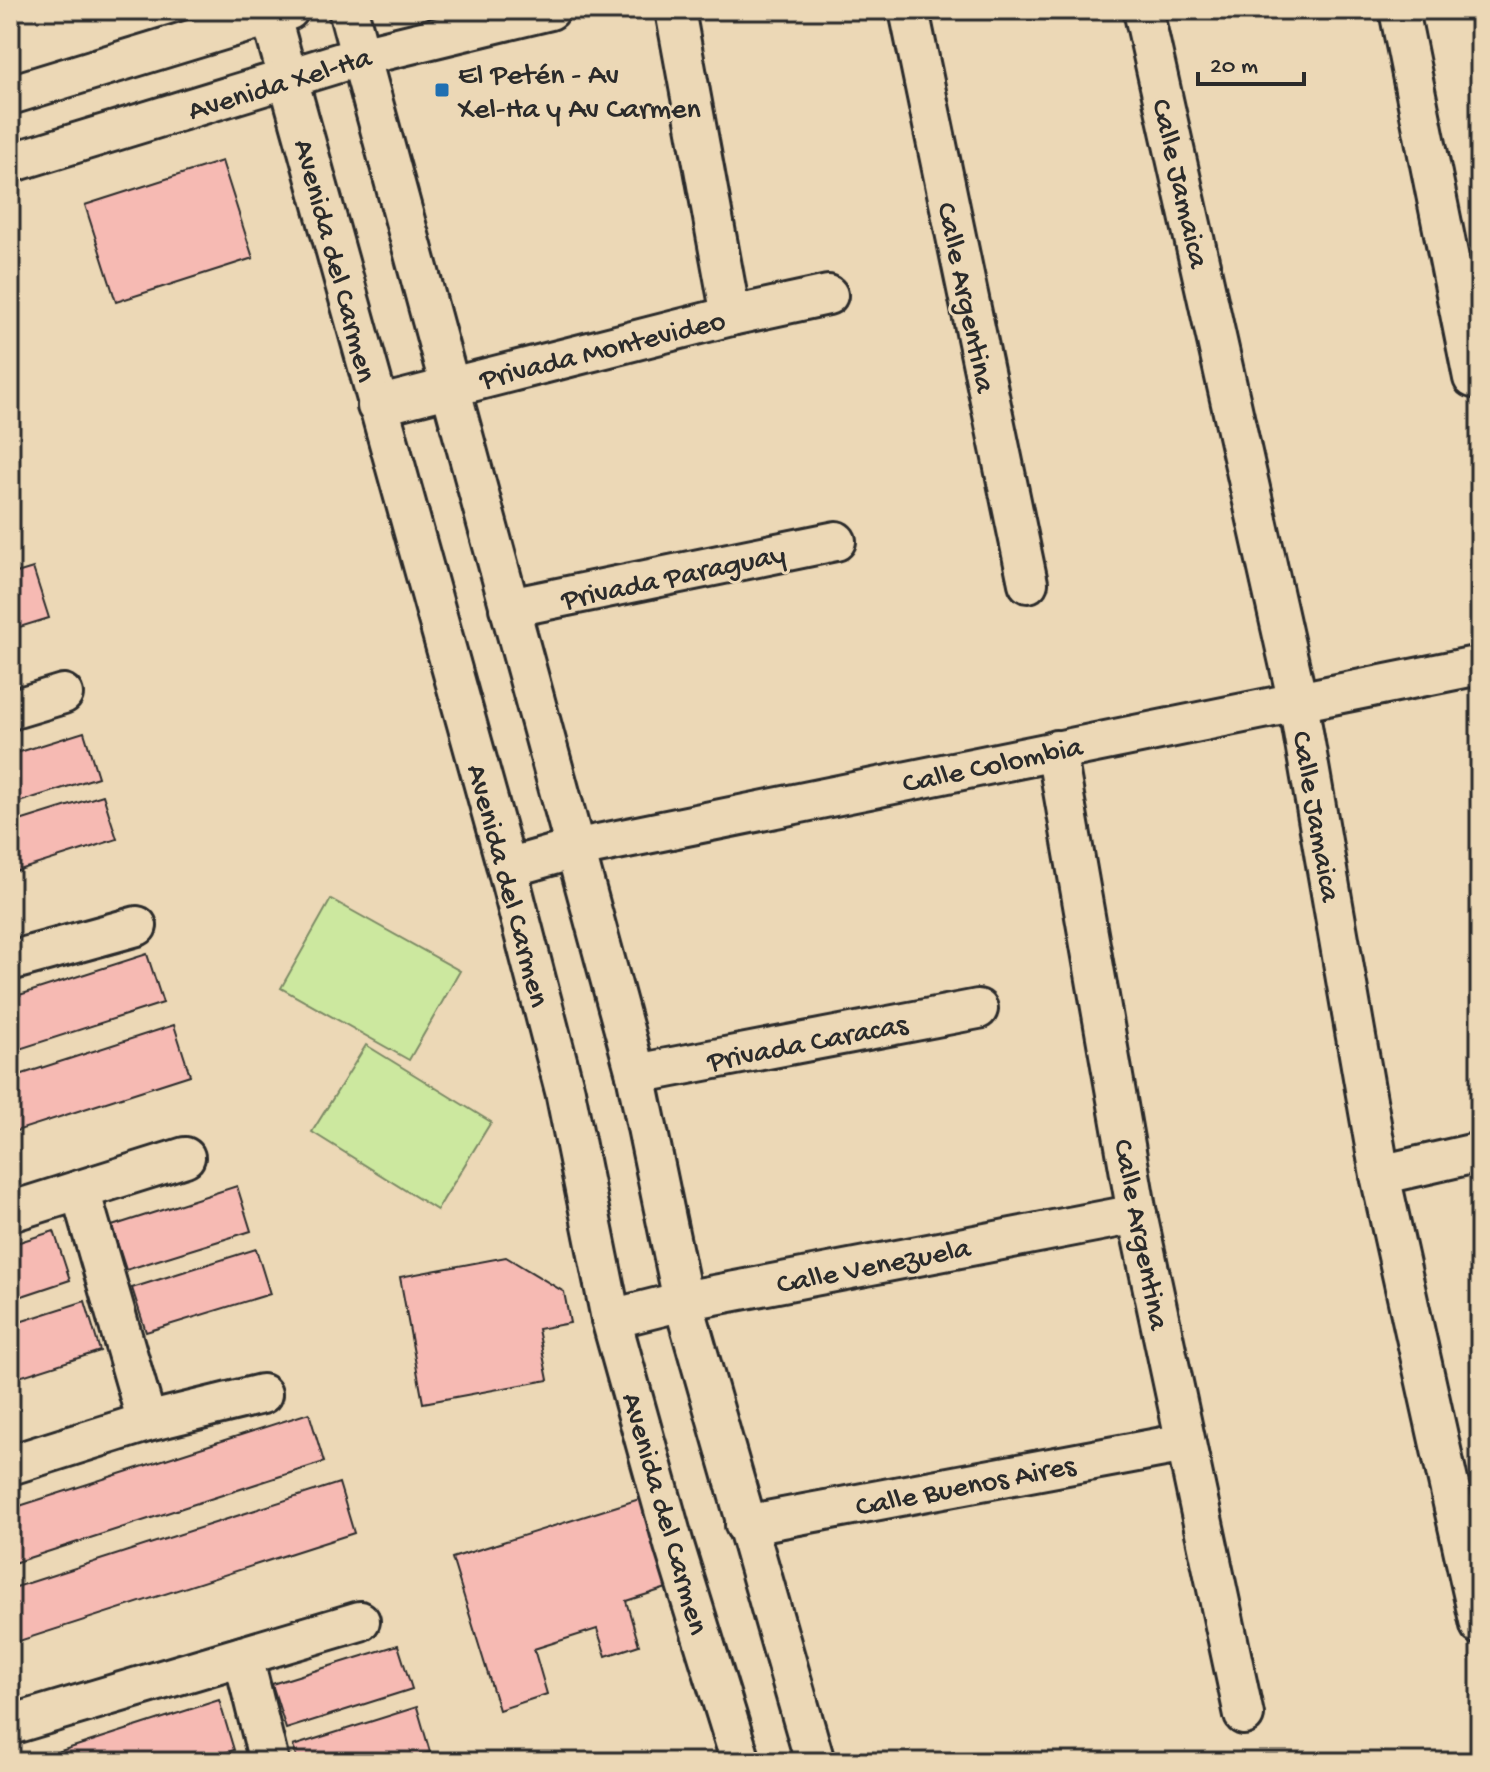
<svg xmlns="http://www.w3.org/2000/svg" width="1490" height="1772" font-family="'Gochi Hand',sans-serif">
<rect width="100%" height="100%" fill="#ecd8b6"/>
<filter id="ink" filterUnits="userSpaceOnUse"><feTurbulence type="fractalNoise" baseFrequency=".0125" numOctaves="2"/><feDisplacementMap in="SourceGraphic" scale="16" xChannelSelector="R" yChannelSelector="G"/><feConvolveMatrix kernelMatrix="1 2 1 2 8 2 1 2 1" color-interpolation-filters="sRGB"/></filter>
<g filter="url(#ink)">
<g fill="#cce89f" stroke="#7c8a65" stroke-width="2">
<polygon points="331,899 460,971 409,1060 281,988"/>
<polygon points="366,1045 491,1122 437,1210 312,1132"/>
</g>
<g fill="#f6bab3" stroke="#2b2b2b" stroke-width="2">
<polygon points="222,161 253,258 116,302 85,205"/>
<polygon points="33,568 49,618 10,630 10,575"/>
<polygon points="84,732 98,777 10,805 10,755"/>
<polygon points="103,795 117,839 10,873 10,824"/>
<polygon points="147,954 163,1003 10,1052 10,998"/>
<polygon points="174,1025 190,1075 10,1133 10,1078"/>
<polygon points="237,1186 251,1231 126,1270 112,1226"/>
<polygon points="54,1231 70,1280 10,1300 10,1245"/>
<polygon points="256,1249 270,1294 146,1332 132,1288"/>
<polygon points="506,1257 564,1292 570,1323 538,1329 548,1380 423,1403 400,1277"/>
<polygon points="85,1301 100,1351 10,1380 10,1325"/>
<polygon points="309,1413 324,1462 10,1564 10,1509"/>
<polygon points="339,1483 354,1533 10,1644 10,1589"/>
<polygon points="649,1496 676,1585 626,1601 639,1645 606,1656 597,1629 534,1649 547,1694 499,1710 452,1558"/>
<polygon points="398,1645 412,1689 286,1729 272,1684"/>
<polygon points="219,1700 234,1750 196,1762 37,1762 36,1759"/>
<polygon points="417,1707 430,1752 398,1762 298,1762 293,1746"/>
</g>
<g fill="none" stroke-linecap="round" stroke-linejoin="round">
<g stroke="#2b2b2b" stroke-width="44">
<g id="minor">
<polyline points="269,10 507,868 565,1091 611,1319 674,1545 741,1762"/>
<polyline points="348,10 636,1074 683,1301 815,1762"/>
<polyline points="675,10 731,316"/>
<polyline points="909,10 1028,583"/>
<polyline points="1143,10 1298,703 1380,1175 1480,1625"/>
<polyline points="1399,10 1473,378"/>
<polyline points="10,95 289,10"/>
<polyline points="10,163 361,56 550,10"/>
<polyline points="377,406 731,316 828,295"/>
<polyline points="509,608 836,541"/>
<polyline points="10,710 63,694"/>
<polyline points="1056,750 1137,1214 1244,1715"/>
<polyline points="507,868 578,848 1480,665"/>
<polyline points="10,961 137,926"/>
<polyline points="636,1074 978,1009"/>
<polyline points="1380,1175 1480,1152"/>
<polyline points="80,1190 147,1422"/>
<polyline points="10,1212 185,1157"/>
<polyline points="611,1319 683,1301 1137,1214"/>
<polyline points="10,1465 147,1422 262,1394"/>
<polyline points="745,1525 1185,1443"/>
<polyline points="243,1656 269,1762"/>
<polyline points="10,1725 360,1621"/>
</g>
</g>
<use href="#minor" stroke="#ecd8b6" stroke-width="38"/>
</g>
</g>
<rect fill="#1f6fb2" stroke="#ecd8b6" stroke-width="3" x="434" y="82" width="16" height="16" rx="4"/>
<g text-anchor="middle" stroke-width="6" stroke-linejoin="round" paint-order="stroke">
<g font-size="30" fill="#2b2b2b" stroke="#ecd8b6" text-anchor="start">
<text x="458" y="83">El Petén - Av<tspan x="458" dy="34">Xel-Ha y Av Carmen</tspan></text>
</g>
<g font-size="30" fill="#2b2b2b" stroke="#ecd8b6">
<text transform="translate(279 82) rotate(-17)" y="10">Avenida Xel-Ha</text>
<text transform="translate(1182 183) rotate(77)" y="10">Calle Jamaica</text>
<text transform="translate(337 260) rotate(75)" y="10">Avenida del Carmen</text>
<text transform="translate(968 297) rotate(78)" y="10">Calle Argentina</text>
<text transform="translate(602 348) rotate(-14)" y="10">Privada Montevideo</text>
<text transform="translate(673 575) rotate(-12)" y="10">Privada Paraguay</text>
<text transform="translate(992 763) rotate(-12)" y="10">Calle Colombia</text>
<text transform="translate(1318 816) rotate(80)" y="10">Calle Jamaica</text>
<text transform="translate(510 885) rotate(75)" y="10">Avenida del Carmen</text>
<text transform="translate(807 1041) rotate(-11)" y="10">Privada Caracas</text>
<text transform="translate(1143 1234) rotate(79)" y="10">Calle Argentina</text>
<text transform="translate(873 1264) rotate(-11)" y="10">Calle Venezuela</text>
<text transform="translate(965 1484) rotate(-11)" y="10">Calle Buenos Aires</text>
<text transform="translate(667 1513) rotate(74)" y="10">Avenida del Carmen</text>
</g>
</g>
<rect width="1490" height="1772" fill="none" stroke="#ecd8b6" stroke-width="40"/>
<rect x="20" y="20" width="1450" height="1732" fill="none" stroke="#2b2b2b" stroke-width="3" filter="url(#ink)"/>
<path d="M1198 72v12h106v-12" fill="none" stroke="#2b2b2b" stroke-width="4"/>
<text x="1210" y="72" font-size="24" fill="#2b2b2b" stroke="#ecd8b6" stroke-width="6" paint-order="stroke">20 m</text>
</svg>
